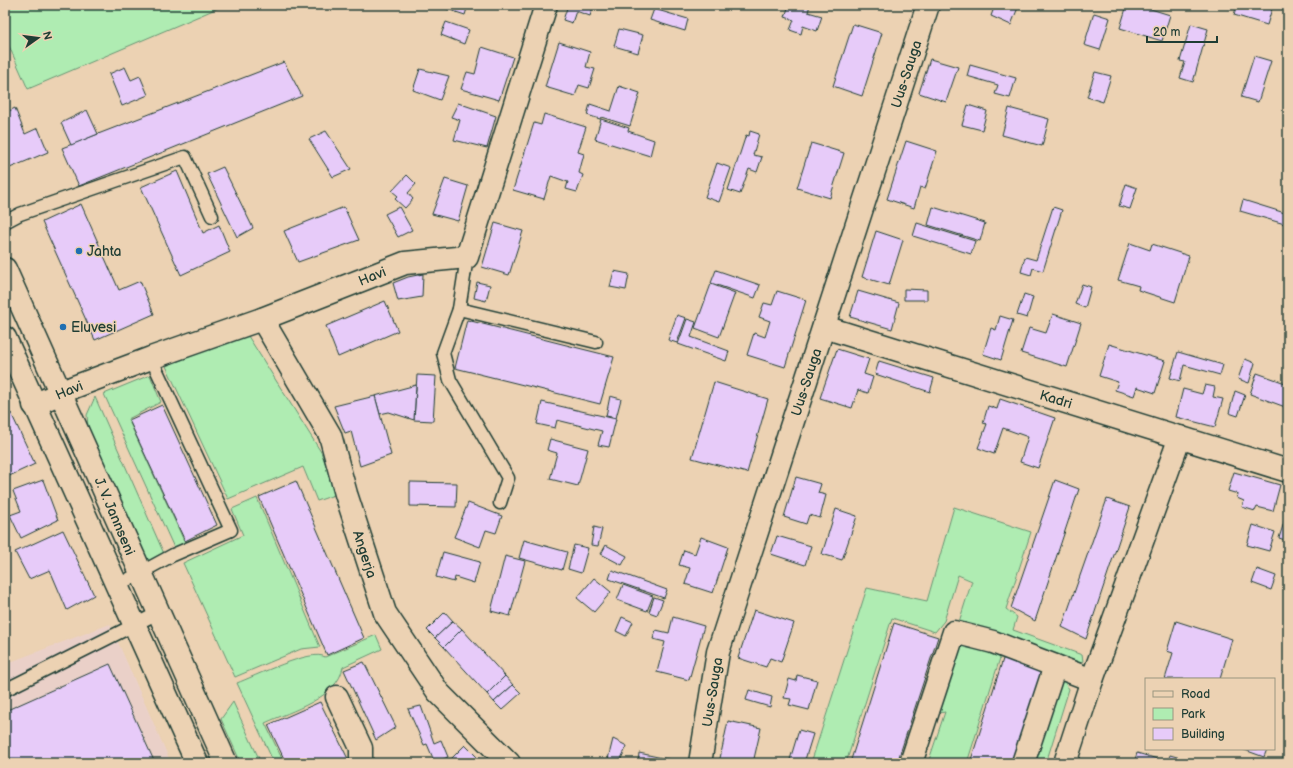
<svg xmlns="http://www.w3.org/2000/svg" width="1293" height="768" font-family="'Balsamiq Sans',sans-serif">
<rect width="100%" height="100%" fill="#ecd2b3"/>
<filter id="ink" filterUnits="userSpaceOnUse"><feTurbulence type="fractalNoise" baseFrequency=".025" numOctaves="2"/><feDisplacementMap in="SourceGraphic" scale="8" xChannelSelector="R" yChannelSelector="G"/><feConvolveMatrix kernelMatrix="1 2 1 2 8 2 1 2 1" color-interpolation-filters="sRGB"/></filter>
<g filter="url(#ink)">
<polygon fill="#ead0c8" points="110,624 171,763 5,763 5,664"/>
<g fill="#afecb2" stroke="#679473">
<polygon points="5,5 225,5 28,89 5,37"/>
<polygon points="243,336 248,336 321,452 337,494 317,501 303,467 228,499 166,366"/>
<polygon points="150,375 161,402 128,419 186,545 175,550 104,394"/>
<polygon points="95,397 165,556 149,563 88,427 87,415"/>
<polygon points="257,498 320,647 301,649 235,677 183,563 243,535 232,509"/>
<polygon points="954,507 1031,532 1006,609 1017,617 1013,630 1082,655 1083,661 1074,667 959,622 972,581 958,575 944,621 935,632 892,618 846,763 811,763 867,588 927,601"/>
<path d="M376 635 382 649 343 667C338 698 291 711 265 723L284 763H274L237 683C253 677 312 648 325 657Z"/>
<polygon points="963,644 1001,655 967,763 928,763 945,712 933,714 956,645"/>
<polygon points="1061,677 1069,689 1046,763 1030,763"/>
<polygon points="233,702 261,763 241,763 221,719"/>
</g>
<g fill="#e7cbf9" stroke="#1f3d34">
<polygon points="435,5 468,5 465,15"/>
<polygon points="568,5 588,5 593,7 590,16 576,11 572,23 563,20"/>
<polygon points="789,5 810,5 808,12 822,16 817,31 803,26 801,34 790,30 794,20 785,17"/>
<polygon points="995,5 1019,5 1011,25 991,16"/>
<polygon points="1127,5 1138,5 1170,15 1162,41 1120,28"/>
<polygon points="1237,5 1273,5 1267,25 1234,15"/>
<polygon points="654,9 688,19 685,31 650,20"/>
<polygon points="1094,13 1110,18 1100,50 1084,45"/>
<polygon points="446,22 469,30 464,44 441,35"/>
<polygon points="853,24 882,33 862,96 833,86"/>
<polygon points="1191,24 1208,29 1193,82 1180,78 1185,62 1180,61"/>
<polygon points="619,29 643,35 638,53 614,46"/>
<polygon points="559,42 590,52 586,67 595,69 589,88 579,85 575,96 545,87"/>
<polygon points="482,47 513,57 499,100 461,89 467,72 475,74"/>
<polygon points="1254,56 1271,61 1258,102 1241,97"/>
<polygon points="930,59 958,67 946,102 919,93"/>
<polygon points="284,62 302,96 79,186 62,148"/>
<polygon points="970,65 1016,78 1010,98 995,94 998,85 967,76"/>
<polygon points="125,67 131,80 140,76 148,95 122,106 109,74"/>
<polygon points="420,69 449,76 440,100 413,90"/>
<polygon points="1095,72 1111,76 1103,102 1087,97"/>
<polygon points="619,86 640,93 630,126 601,117 600,119 587,115 590,104 611,111"/>
<polygon points="458,103 496,116 487,148 454,140 460,120 451,117"/>
<polygon points="968,105 987,111 982,130 962,125"/>
<polygon points="15,108 25,134 38,128 48,152 5,170 5,113"/>
<polygon points="1009,108 1049,119 1042,146 1002,135"/>
<polygon points="87,110 98,134 71,145 61,123"/>
<polygon points="544,114 586,127 578,152 584,154 579,173 583,175 577,192 566,189 568,182 551,176 544,199 513,190 534,123 541,125"/>
<polygon points="601,119 629,128 628,131 654,140 650,156 595,139"/>
<polygon points="326,131 351,169 333,177 309,139"/>
<polygon points="750,131 759,134 753,155 762,157 757,172 749,169 740,194 728,190 746,135 749,136"/>
<polygon points="906,141 937,151 925,189 920,187 914,208 887,199"/>
<polygon points="811,143 844,153 830,198 797,188"/>
<polygon points="717,163 731,168 719,202 705,197"/>
<polygon points="223,167 253,228 237,237 207,174"/>
<polygon points="177,171 203,233 219,225 230,252 181,275 141,187"/>
<polygon points="407,175 416,184 408,193 413,199 405,208 395,199 398,196 392,191"/>
<polygon points="445,179 468,186 458,221 432,214"/>
<polygon points="1126,184 1137,188 1130,209 1119,206"/>
<polygon points="1243,200 1288,214 1288,225 1240,211"/>
<polygon points="81,204 119,290 140,281 154,314 95,340 42,222"/>
<polygon points="344,207 359,240 298,262 284,231"/>
<polygon points="399,207 412,230 398,237 385,214"/>
<polygon points="933,207 985,223 980,241 928,225"/>
<polygon points="1053,207 1062,210 1043,271 1033,268 1031,275 1021,272 1025,257 1036,260"/>
<polygon points="495,223 523,231 509,275 482,267"/>
<polygon points="917,223 975,241 971,254 913,236"/>
<polygon points="876,231 903,240 889,285 862,277"/>
<polygon points="1130,243 1150,250 1152,244 1189,256 1175,302 1138,290 1139,286 1118,280"/>
<polygon points="716,270 760,285 755,298 711,283"/>
<polygon points="614,271 629,274 626,290 610,287"/>
<polygon points="423,274 422,297 398,301 393,283 408,277"/>
<polygon points="477,282 490,285 486,301 474,298"/>
<polygon points="711,284 735,293 719,337 695,328"/>
<polygon points="1082,284 1091,287 1085,308 1075,304"/>
<polygon points="904,289 927,290 927,300 904,300"/>
<polygon points="777,291 806,300 785,367 747,355 754,333 765,337 770,321 759,317 764,303 772,305"/>
<polygon points="858,291 899,303 892,329 850,317"/>
<polygon points="1024,294 1033,297 1027,318 1017,315"/>
<polygon points="385,301 398,331 338,357 326,326"/>
<polygon points="1053,314 1081,323 1067,367 1021,353 1029,328 1046,333"/>
<polygon points="677,315 686,318 677,343 668,340"/>
<polygon points="1000,316 1013,320 1001,360 983,354 991,328 996,330"/>
<polygon points="687,319 696,322 691,337 729,351 726,361 678,344"/>
<polygon points="467,320 614,357 600,404 455,368"/>
<polygon points="1109,344 1165,361 1155,393 1137,387 1134,396 1115,390 1118,382 1099,376"/>
<polygon points="837,349 869,359 864,374 873,377 868,393 858,390 852,408 820,398"/>
<polygon points="1178,352 1223,365 1220,375 1184,365 1180,381 1170,378"/>
<polygon points="1245,359 1255,363 1249,383 1238,379"/>
<polygon points="879,361 934,378 930,392 875,374"/>
<polygon points="1257,373 1288,384 1288,408 1250,394"/>
<polygon points="417,375 436,376 433,421 414,420"/>
<polygon points="714,382 768,399 747,473 692,458"/>
<polygon points="416,385 414,420 389,412 380,414 375,396"/>
<polygon points="1205,385 1215,387 1213,397 1223,399 1215,427 1176,417 1183,389 1202,394"/>
<polygon points="1235,391 1245,395 1238,416 1229,413"/>
<polygon points="375,396 391,455 360,466 351,431 345,433 334,406"/>
<polygon points="610,396 621,399 616,418 606,416"/>
<polygon points="1000,399 1055,418 1038,468 1020,462 1028,437 1003,428 994,454 978,448 987,424 983,423 988,406 997,409"/>
<polygon points="542,402 616,419 609,447 598,445 602,431 557,420 555,428 537,424"/>
<polygon points="162,405 217,525 185,541 129,420"/>
<polygon points="11,413 35,464 5,478 5,415"/>
<polygon points="550,439 588,449 578,486 550,479 557,453 547,450"/>
<polygon points="1234,472 1280,485 1273,511 1257,507 1255,511 1242,507 1244,501 1237,498 1238,494 1228,491"/>
<polygon points="796,477 821,484 818,493 826,495 820,518 809,515 806,524 784,517"/>
<polygon points="43,480 58,520 21,538 10,515 21,511 13,491"/>
<polygon points="1055,480 1079,489 1035,621 1011,608"/>
<polygon points="296,481 364,638 327,655 259,497"/>
<polygon points="410,482 457,483 456,507 410,506"/>
<polygon points="1107,499 1130,507 1086,639 1062,627"/>
<polygon points="468,503 502,516 496,533 486,530 480,547 454,537"/>
<polygon points="836,509 857,516 842,560 822,554"/>
<polygon points="1288,510 1288,541 1279,538"/>
<polygon points="1253,525 1275,532 1269,551 1247,545"/>
<polygon points="594,527 602,529 598,546 591,545"/>
<polygon points="63,530 94,595 67,610 50,570 29,579 15,552"/>
<polygon points="777,536 811,546 805,565 771,554"/>
<polygon points="701,537 728,547 713,593 685,584 690,568 679,565 684,550 695,554"/>
<polygon points="524,540 567,552 562,570 519,558"/>
<polygon points="574,545 588,548 581,573 568,569"/>
<polygon points="606,545 627,556 622,565 601,554"/>
<polygon points="443,552 480,562 474,583 455,577 454,582 436,577"/>
<polygon points="505,556 525,561 510,616 491,611"/>
<polygon points="1257,569 1276,576 1271,590 1252,583"/>
<polygon points="612,570 667,590 664,598 609,579"/>
<polygon points="594,578 611,592 594,612 577,598"/>
<polygon points="623,585 653,596 647,611 617,600"/>
<polygon points="654,597 663,600 657,615 649,612"/>
<polygon points="754,610 794,623 781,662 770,658 766,667 738,658"/>
<polygon points="445,612 453,621 435,638 427,630"/>
<polygon points="622,617 633,622 626,636 616,631"/>
<polygon points="673,617 704,626 689,680 657,672 665,642 653,639 656,630 669,633"/>
<polygon points="453,621 462,629 444,647 435,638"/>
<polygon points="1176,621 1232,639 1220,679 1165,679 1173,653 1167,651"/>
<polygon points="894,623 938,637 897,763 850,763"/>
<polygon points="462,629 505,676 487,694 444,647"/>
<polygon points="1004,656 1047,670 1017,763 970,763"/>
<polygon points="364,662 396,727 376,740 344,670"/>
<polygon points="110,664 155,763 5,763 5,711"/>
<polygon points="797,675 817,680 809,710 789,705 791,699 784,698 789,679 796,681"/>
<polygon points="505,676 513,685 494,702 487,694"/>
<polygon points="513,685 521,693 502,710 494,702"/>
<polygon points="749,690 772,697 770,707 746,700"/>
<polygon points="320,702 350,763 286,763 268,725"/>
<polygon points="421,706 434,743 441,740 448,757 435,763 427,744 424,745 408,709"/>
<polygon points="728,721 761,728 753,763 719,763"/>
<polygon points="799,730 813,734 804,763 789,763"/>
<polygon points="613,739 627,746 619,763 607,763"/>
<polygon points="465,745 483,763 451,763 449,761"/>
<polygon points="1242,749 1267,749 1264,757"/>
<polygon points="639,753 672,760 671,763 638,763"/>
<polygon points="1137,753 1168,762 1170,755 1198,763 1134,763"/>
</g>
<g fill="none" stroke-linecap="round" stroke-linejoin="round">
<g stroke="#1f3d34" stroke-width="15">
<g id="service">
<polyline points="5,222 20,214 185,157 212,216"/>
<polyline points="467,257 459,309 443,353 450,380 508,478 500,503"/>
<polyline points="459,309 596,342"/>
<polyline points="118,585 173,555 231,530 151,358"/>
<polyline points="5,690 158,613"/>
</g>
</g>
<g stroke="#1f3d34" stroke-width="25">
<g id="minor">
<polyline points="262,319 330,435 346,494 385,613 438,692 509,763"/>
<polyline points="824,327 1288,471"/>
<polyline points="34,405 74,387 151,358 262,319 405,263 467,257 546,5"/>
<polyline points="337,697 361,748 361,763"/>
<polyline points="911,763 954,632 993,642 1092,680"/>
<polyline points="1023,763 1055,666"/>
<polyline points="1065,763 1092,680 1180,437"/>
</g>
</g>
<g stroke="#1f3d34" stroke-width="25">
<polyline id="tertiary" points="700,763 718,652 928,5"/>
</g>
<g stroke="#1f3d34" stroke-width="25">
<g id="secondary">
<polyline points="5,269 226,763"/>
<polyline points="5,338 197,763"/>
</g>
</g>
<use href="#service" stroke="#ecd2b3" stroke-width="12"/>
<use href="#minor" stroke="#ecd2b3" stroke-width="22"/>
<use href="#tertiary" stroke="#ecd2b3" stroke-width="22"/>
<use href="#secondary" stroke="#ecd2b3" stroke-width="22"/>
</g>
</g>
<g fill="#1f6fb2" stroke="#ecd2b3" stroke-width="1.5">
<circle cx="79" cy="251" r="4"/>
<circle cx="63" cy="327" r="4"/>
</g>
<g text-anchor="middle" stroke-width="3" stroke-linejoin="round" paint-order="stroke">
<g font-size="14" fill="#1f3d34" stroke="#ecd2b3">
<text transform="translate(906 74) rotate(-72)" y="5">Uus-Sauga</text>
<text transform="translate(372 276) rotate(-22)" y="5">Havi</text>
<text transform="translate(806 382) rotate(-72)" y="5">Uus-Sauga</text>
<text transform="translate(69 390) rotate(-23)" y="5">Havi</text>
<text transform="translate(1056 399) rotate(17)" y="5">Kadri</text>
<text transform="translate(115 516) rotate(67)" y="5">J. V. Jannseni</text>
<text transform="translate(365 554) rotate(72)" y="5">Angerja</text>
<text transform="translate(712 692) rotate(-81)" y="5">Uus-Sauga</text>
</g>
<g font-size="14" fill="#1f3d34" stroke="#ecd2b3" text-anchor="start">
<text x="87" y="256">Jahta</text>
<text x="71" y="332">Eluvesi</text>
</g>
</g>
<rect width="1293" height="768" fill="none" stroke="#ecd2b3" stroke-width="20"/>
<rect x="10" y="10" width="1273" height="748" fill="none" stroke="#1f3d34" stroke-width="1.5" filter="url(#ink)"/>
<rect x="1145" y="678" width="130" height="72" fill="#ecd2b3" stroke="#9a9680"/>
<rect x="1153" y="691" width="20" height="6" fill="#ecd2b3" stroke="#9a9680"/>
<text x="1181" y="698" font-size="12" fill="#1f3d34">Road</text>
<rect x="1153" y="708" width="20" height="12" fill="#afecb2" stroke="#9a9680"/>
<text x="1181" y="718" font-size="12" fill="#1f3d34">Park</text>
<rect x="1153" y="728" width="20" height="12" fill="#e7cbf9" stroke="#9a9680"/>
<text x="1181" y="738" font-size="12" fill="#1f3d34">Building</text>
<g transform="translate(38 38) rotate(76)" stroke="#ecd2b3" stroke-width="3" paint-order="stroke">
<path d="M0-3L7 15L0 10L-7 15Z" fill="#1f3d34"/>
<text y="-6" font-size="11" font-weight="bold" text-anchor="middle" fill="#1f3d34">N</text>
</g>
<path d="M1147 36v6h70v-6" fill="none" stroke="#1f3d34" stroke-width="2"/>
<text x="1153" y="36" font-size="12" fill="#1f3d34" stroke="#ecd2b3" stroke-width="3" paint-order="stroke">20 m</text>
</svg>
